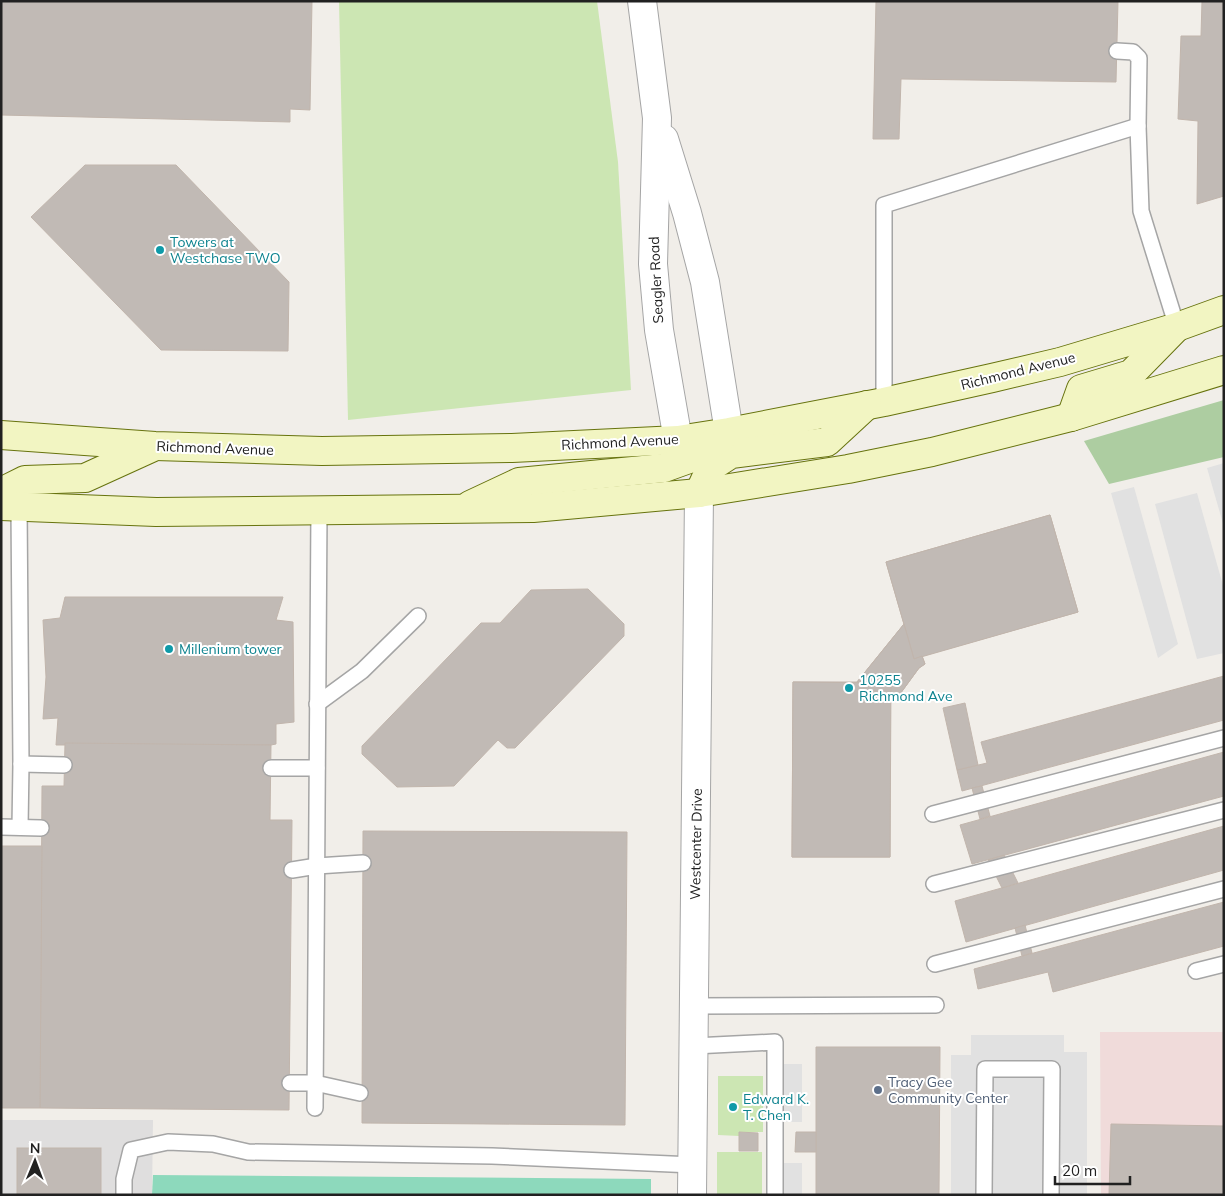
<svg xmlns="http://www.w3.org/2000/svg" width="1225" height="1196" font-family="Mulish,sans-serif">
<rect width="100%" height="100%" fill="#f1eee9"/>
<polygon fill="#dfdede" points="1,1120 153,1120 152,1195 1,1195"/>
<polygon fill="#f0dbda" points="1100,1032 1224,1032 1224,1195 1101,1195"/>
<g fill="#cce6b3">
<polygon points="339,1 597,1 618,162 631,390 348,420"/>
<polygon points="718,1076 763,1076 763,1132 739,1132 739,1136 718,1135"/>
<rect x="717" y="1152" width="45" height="43"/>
</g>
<polygon fill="#adcda1" points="1224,400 1224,457 1109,484 1084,441"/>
<polygon fill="#8dd9bc" points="153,1175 651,1179 651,1195 152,1195"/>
<g fill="#e1e1e1">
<polygon points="1224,463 1224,527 1207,468"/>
<polygon points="1134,487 1178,644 1158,658 1111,493"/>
<polygon points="1197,493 1224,589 1224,653 1197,659 1155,504"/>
<polygon points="971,1035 1064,1035 1064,1052 1087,1052 1087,1195 951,1195 951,1055 971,1055"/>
<rect x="781" y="1064" width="21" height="58"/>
<rect x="781" y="1163" width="21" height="32"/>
</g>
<g fill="#c1bab5" stroke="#c1b5ac">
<polygon points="1,1 312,1 310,110 290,109 290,122 1,115"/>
<polygon points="876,1 1118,1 1116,82 901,79 899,139 873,139"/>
<polygon points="1202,1 1224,1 1224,196 1197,204 1198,121 1178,119 1181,36 1201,36"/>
<polygon points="85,165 176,165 289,282 288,351 161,350 31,217"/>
<polygon points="1050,515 1078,612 922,656 925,664 919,668 900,694 890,694 890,857 792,857 793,682 857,682 904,624 886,562"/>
<polygon points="1050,515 1078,612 914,659 886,562"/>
<polygon points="588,589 624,624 624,636 515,748 507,748 498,740 454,786 397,787 362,754 362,746 481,623 500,623 531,590"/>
<polygon points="65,597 283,597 276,620 293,622 294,722 276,724 276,744 271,745 56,745 58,718 43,719 46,677 43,620 60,618"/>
<polygon points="904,624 914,659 922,656 925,664 919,668 900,694 890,694 891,683 857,682"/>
<polygon points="1224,676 1224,720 962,791 957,770 987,763 981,742"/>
<polygon points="793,682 891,683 890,857 792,857"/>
<polygon points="965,703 978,765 957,770 943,708"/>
<polygon points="65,743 271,745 270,820 292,820 289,1110 40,1108 42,786 64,786"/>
<polygon points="1224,752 1224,796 972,864 960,825"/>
<polygon points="982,786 990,816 980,819 972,788"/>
<polygon points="1224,826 1224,870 966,942 955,901"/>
<polygon points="363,831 627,832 625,1125 362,1123"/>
<polygon points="1,846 42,846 40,1108 1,1108"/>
<polygon points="1004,855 1018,883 1002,888 988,860"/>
<polygon points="1224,902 1224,946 1053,992 1048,972 978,989 974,969"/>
<polygon points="1025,925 1032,953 1022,956 1015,928"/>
<polygon points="816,1047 940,1047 939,1195 816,1195"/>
<polygon points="1111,1124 1224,1126 1224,1195 1109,1195"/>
<polygon points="739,1132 758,1133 758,1151 739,1151"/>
<polygon points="796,1132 816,1132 816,1152 795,1152"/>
<rect x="17" y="1148" width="84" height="47"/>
</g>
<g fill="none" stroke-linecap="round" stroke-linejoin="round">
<g stroke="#a5a5a5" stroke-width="18">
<g id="service">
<polyline points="1117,51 1133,52 1139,58 1138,126 1141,211 1177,327"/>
<polyline points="884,402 884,205 1138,126"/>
<polyline points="19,506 21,764 20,827"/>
<polyline points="317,704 362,671 418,616"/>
<polyline points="21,764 64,765"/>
<polyline points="271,768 317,768"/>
<polyline points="933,814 1224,738"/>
<polyline points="1,827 41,828"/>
<polyline points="292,870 317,866 363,863"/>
<polyline points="934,884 1224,810"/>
<polyline points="935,964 1224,889"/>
<polyline points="1196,971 1224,964"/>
<polyline points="694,1006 936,1005"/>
<polyline points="694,1046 775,1042 775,1195"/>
<polyline points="290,1083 315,1083 360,1093"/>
<polyline points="315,1108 319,511"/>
<polyline points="124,1195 124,1179 131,1150 168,1142 213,1144 248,1152 492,1156 693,1165"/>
<polyline points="984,1195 985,1069 1052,1069 1051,1195"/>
</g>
</g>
<g stroke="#a5a5a5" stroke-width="30">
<polyline id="minor" points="692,1195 699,493"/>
</g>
<g stroke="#a5a5a5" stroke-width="30">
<g id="tertiary">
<polyline points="642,1 657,118 653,264 659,330 678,440"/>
<polyline points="664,139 687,213 705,282 729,432"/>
</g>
</g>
<g stroke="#67730e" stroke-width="30">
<g id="secondary">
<polyline points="1071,417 1081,389 1131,374 1176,328"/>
<polyline points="1,435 155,446 322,451 512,448 678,440 729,432 884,402 992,378 1060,362 1177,327 1224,310"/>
<polyline points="1,492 25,480 85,478 151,448"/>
<polyline points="699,493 711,467 731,454 827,442 867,405"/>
<polyline points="470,505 519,482 664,468 689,459 722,437"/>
<polyline points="1,506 156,512 533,508 699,493 848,469 932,452 1071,417 1224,370"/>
</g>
</g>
<use href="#service" stroke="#fff" stroke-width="15"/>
<use href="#minor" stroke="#fff" stroke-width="28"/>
<use href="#tertiary" stroke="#fff" stroke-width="28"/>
<use href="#secondary" stroke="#f2f5c2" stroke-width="28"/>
</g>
<g fill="#0f9aa8" stroke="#fff" stroke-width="2">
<circle cx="160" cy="250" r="5"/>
<circle cx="169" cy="649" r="5"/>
<circle cx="849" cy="688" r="5"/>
<circle cx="733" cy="1107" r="5"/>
</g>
<circle fill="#5c6f8a" stroke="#fff" stroke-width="2" cx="878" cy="1090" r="5"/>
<g text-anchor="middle" stroke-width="4" stroke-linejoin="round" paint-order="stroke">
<g font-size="14" fill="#0d838f" stroke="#fff" text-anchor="start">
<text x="170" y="247">Towers at<tspan x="170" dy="16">Westchase TWO</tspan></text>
<text x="179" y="654">Millenium tower</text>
<text x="859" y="685">10255<tspan x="859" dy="16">Richmond Ave</tspan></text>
<text x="743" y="1104">Edward K.<tspan x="743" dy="16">T. Chen</tspan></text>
</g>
<g font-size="14" fill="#212121" stroke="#fff">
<text transform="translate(656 280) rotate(-93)" y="5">Seagler Road</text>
<text transform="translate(1018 371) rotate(-14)" y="5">Richmond Avenue</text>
<text transform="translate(620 442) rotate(-3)" y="5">Richmond Avenue</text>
<text transform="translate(215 448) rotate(2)" y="5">Richmond Avenue</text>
<text transform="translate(696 844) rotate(-89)" y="5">Westcenter Drive</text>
</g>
<g font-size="14" fill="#4e5e75" stroke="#fff" text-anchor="start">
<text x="888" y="1087">Tracy Gee<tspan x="888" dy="16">Community Center</tspan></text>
</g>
</g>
<rect width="1225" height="1196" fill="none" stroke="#212121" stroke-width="5"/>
<g transform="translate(35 1161) rotate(1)" stroke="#ffffff" stroke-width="4" paint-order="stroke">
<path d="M0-4L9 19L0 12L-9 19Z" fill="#212121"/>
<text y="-8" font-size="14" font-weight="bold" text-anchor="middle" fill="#212121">N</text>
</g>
<path d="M1055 1176v8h75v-8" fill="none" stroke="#212121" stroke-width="2.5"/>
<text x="1062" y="1176" font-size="15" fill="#212121" stroke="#ffffff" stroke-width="4" paint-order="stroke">20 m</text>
</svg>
